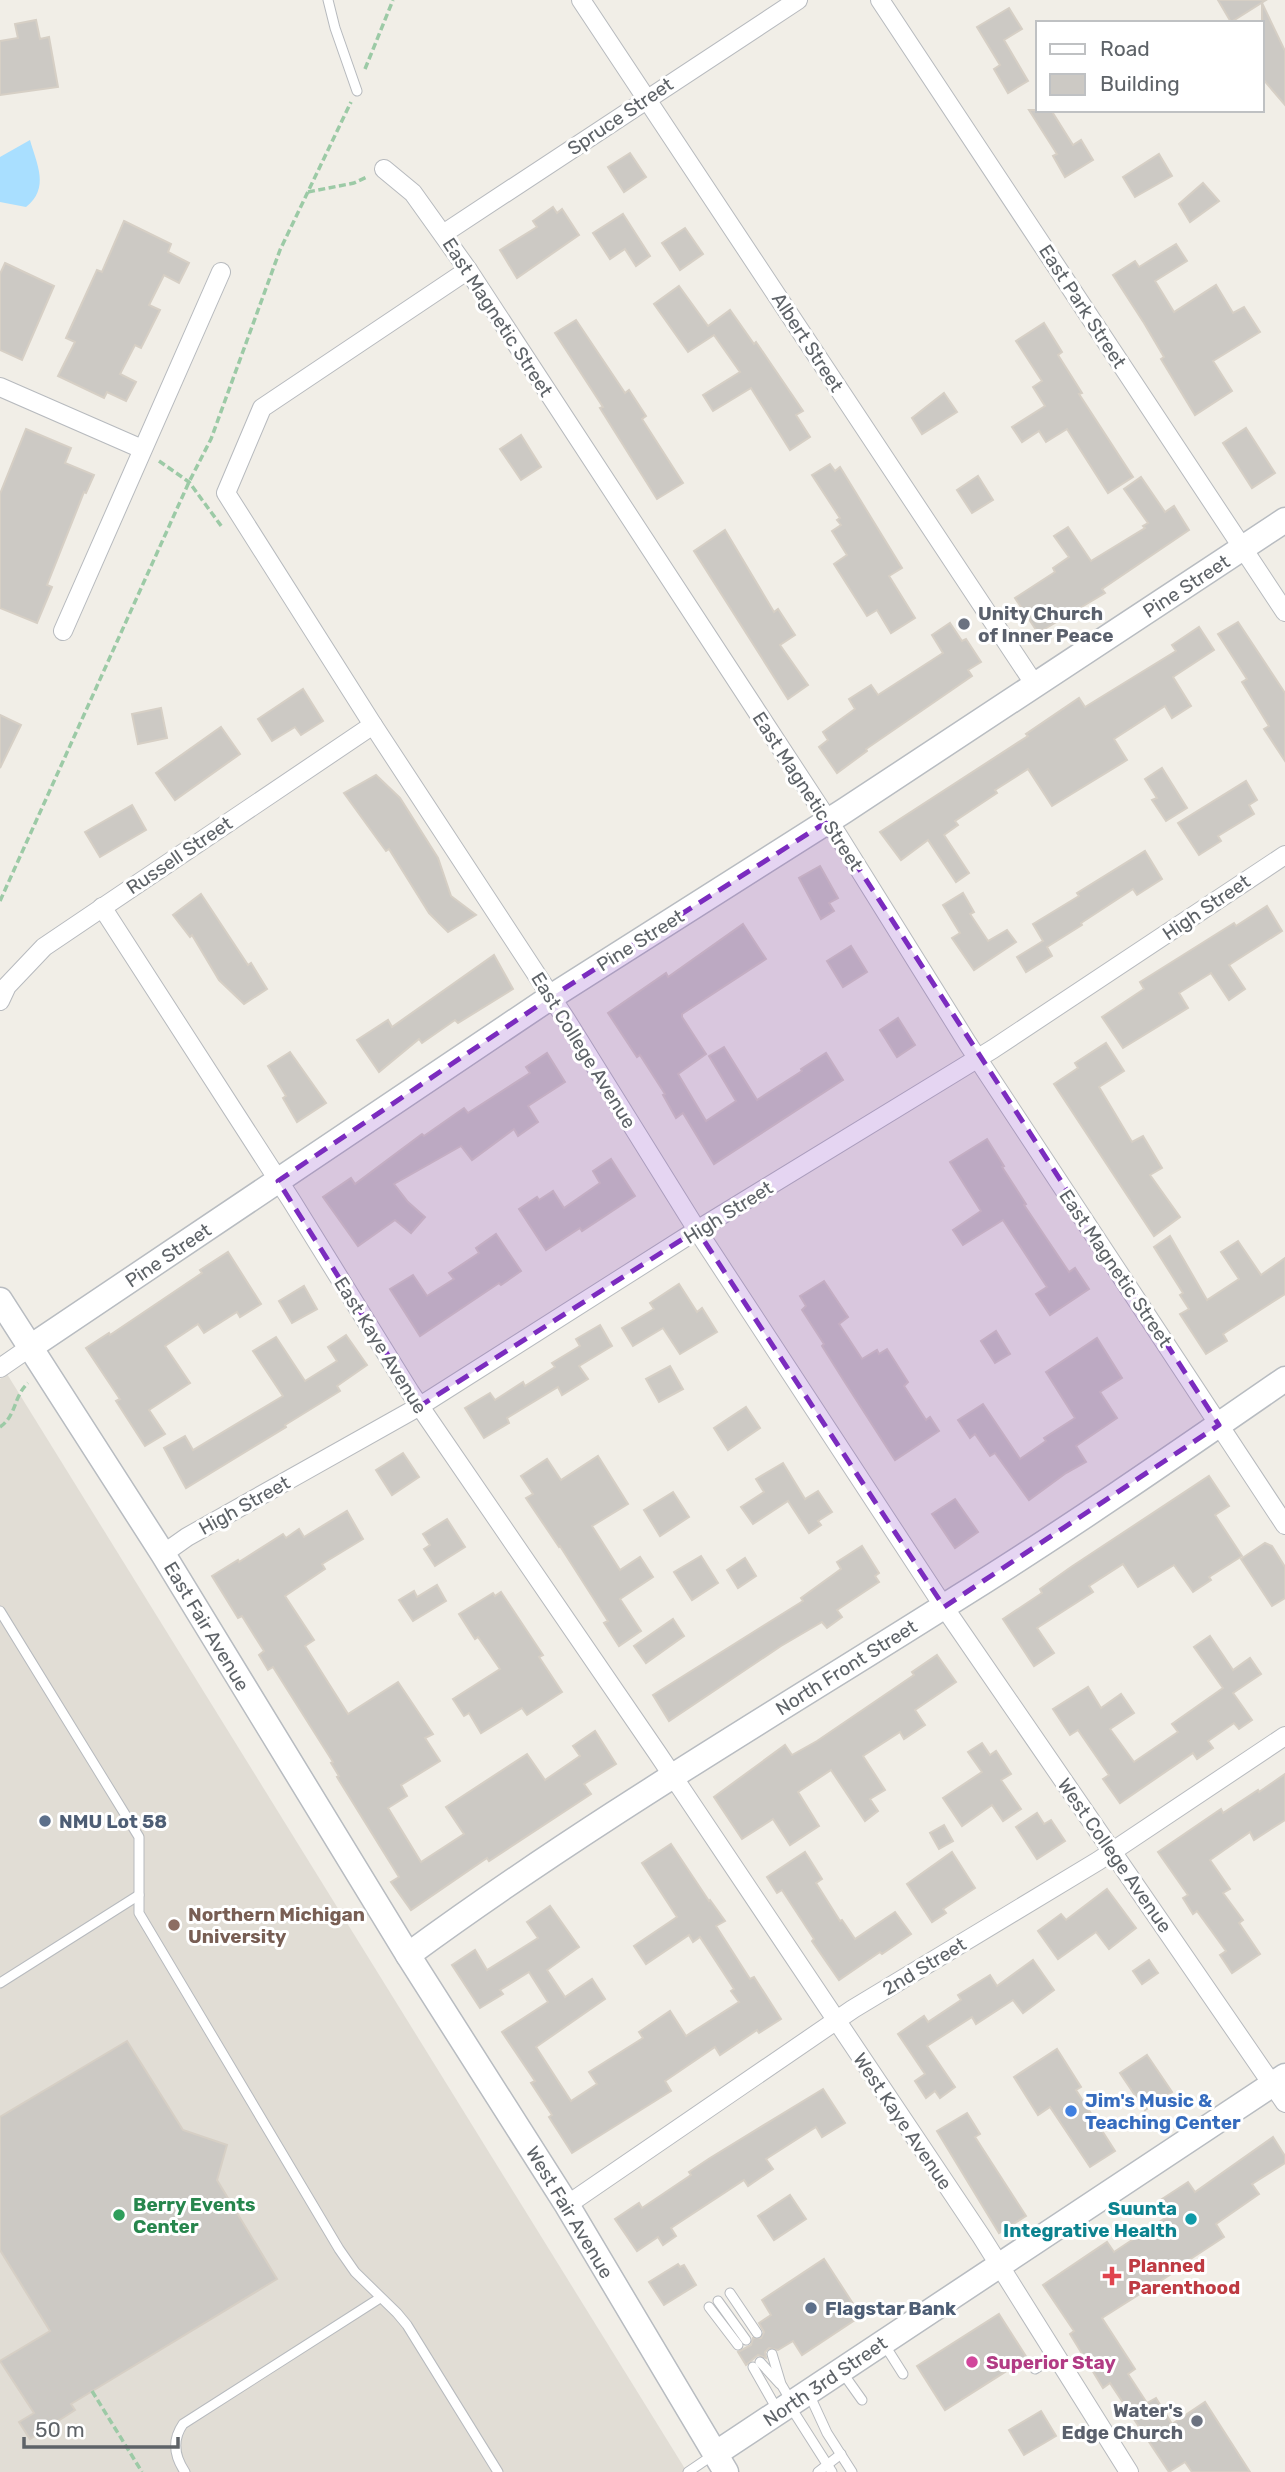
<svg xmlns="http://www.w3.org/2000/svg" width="1285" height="2472" font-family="Rubik,sans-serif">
<rect width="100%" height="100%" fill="#f1eee7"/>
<polygon fill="#e1ddd5" points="7,1374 687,2472 0,2472 0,1379"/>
<path fill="#a9dfff" d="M30 140C37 165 50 188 26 207L0 202V157Z"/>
<g fill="#ccc9c4" stroke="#d6cfc5" stroke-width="2">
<polygon points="1218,0 1266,0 1231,22"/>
<polygon points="1262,3 1285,51 1285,105 1262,78"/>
<polygon points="1009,8 1022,29 1004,40 1028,81 1008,93 994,69 1000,65 977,27"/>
<polygon points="36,20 40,39 49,37 58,87 0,95 0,41 18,38 15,24"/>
<polygon points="1029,110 1051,110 1073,145 1081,140 1093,160 1065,177 1053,156 1057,154"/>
<polygon points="630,153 646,177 624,192 608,167"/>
<polygon points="1159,154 1172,176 1135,197 1123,177"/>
<polygon points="1203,183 1219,201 1190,222 1179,204"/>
<polygon points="553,207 557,213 562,209 579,235 517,278 500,250 537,227 533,221"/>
<polygon points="623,214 650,256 636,266 625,249 610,259 593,233"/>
<polygon points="124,221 171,244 168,252 189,263 179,283 164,275 149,305 160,310 141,348 135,345 120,374 136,382 126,401 107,392 104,398 58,376 75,342 66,338 97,270 102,272"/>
<polygon points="685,228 703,254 680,270 662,243"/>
<polygon points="1176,244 1187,261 1155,281 1174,312 1216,285 1233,313 1244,307 1260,332 1213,361 1232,391 1195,415 1161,359 1164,357 1144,323 1113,275 1135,261 1139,267"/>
<polygon points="5,263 54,286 22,360 0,350 0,274"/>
<polygon points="679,286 708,326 730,310 754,344 756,342 803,411 796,415 810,437 790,450 751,388 713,411 703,395 740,372 714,335 688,352 654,304"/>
<polygon points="576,320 625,393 629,390 646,416 642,419 683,483 657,499 600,408 603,407 555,333"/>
<polygon points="1044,323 1062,352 1058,355 1082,393 1079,394 1133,477 1108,493 1067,429 1046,442 1039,431 1022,442 1012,427 1045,406 1033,387 1042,381 1016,341"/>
<polygon points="944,393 957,412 922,434 912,418"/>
<polygon points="1246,428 1275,473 1252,488 1223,443"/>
<polygon points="26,429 71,448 65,463 94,475 86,493 84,492 47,585 52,587 37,623 0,608 0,494"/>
<polygon points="521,435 541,467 521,480 500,449"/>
<polygon points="830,464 835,471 840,467 902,568 889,576 915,618 891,633 877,610 867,616 834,564 847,555 832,531 841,525 837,520 840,518 812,475"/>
<polygon points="978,476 993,500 972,513 957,490"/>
<polygon points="1141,477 1165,512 1174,506 1189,530 1102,589 1105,593 1038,633 1015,598 1055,572 1053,568 1069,557 1054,536 1068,527 1091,561 1145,528 1143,526 1148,523 1124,489"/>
<polygon points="725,530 774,612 778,609 795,635 780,645 808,685 788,699 694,551"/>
<polygon points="1238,622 1285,693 1285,761 1264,729 1269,726 1242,682 1247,679 1218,634"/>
<polygon points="950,623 962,641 966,639 981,662 968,670 972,676 866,749 867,751 837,773 819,747 828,740 823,732 855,709 849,699 871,685 878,695 943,653 932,635"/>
<polygon points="1199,627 1214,650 1173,677 1191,706 1172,718 1165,706 1114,739 1127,760 1052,806 1028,769 995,790 997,793 955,821 958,825 944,835 969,873 956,882 928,840 901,860 880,832 1028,736 1026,734 1079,698 1085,707 1176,651 1172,645"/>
<polygon points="303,689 323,721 301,735 295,727 272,741 258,719"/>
<polygon points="161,708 167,738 138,744 132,714"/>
<polygon points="0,715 21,725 0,768"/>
<polygon points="221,727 240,754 175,800 156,773"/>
<polygon points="1162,768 1187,808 1166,821 1152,800 1157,798 1145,779"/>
<polygon points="376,775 400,798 438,858 451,896 476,915 448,932 429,913 389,849 386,851 344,793"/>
<polygon points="1246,781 1257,800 1249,805 1254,814 1218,836 1221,841 1199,855 1178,823"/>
<polygon points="132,805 146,830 100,857 85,832"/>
<polygon points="1145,851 1162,879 1137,895 1133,889 1081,923 1082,925 1047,947 1052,956 1026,972 1017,957 1043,941 1033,924 1079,896 1077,893"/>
<polygon points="820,866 838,898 829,903 834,911 821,919 799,878"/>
<polygon points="963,893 974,912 970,914 988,941 1007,930 1016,942 974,970 952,938 960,933 943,905"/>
<polygon points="201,894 248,965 251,963 267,989 244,1004 219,980 192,935 190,937 173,915"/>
<polygon points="1267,906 1282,931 1229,965 1245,989 1229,1000 1211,973 1179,993 1188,1008 1123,1048 1102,1017 1144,989 1140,982 1234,923 1236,926"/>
<polygon points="743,924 766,959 682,1014 682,1017 706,1054 678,1074 706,1121 736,1101 709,1056 724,1047 757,1100 802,1071 801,1069 826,1053 843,1080 714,1164 683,1113 676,1118 663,1095 665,1094 640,1055 637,1057 608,1013 666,973 668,977"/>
<polygon points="851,946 867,972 843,987 827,961"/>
<polygon points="494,955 513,989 458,1023 455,1020 422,1043 419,1039 379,1072 357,1040 388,1020 392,1027"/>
<polygon points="898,1018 915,1045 897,1057 880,1030"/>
<polygon points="1106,1043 1124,1071 1099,1087 1132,1142 1143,1136 1162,1168 1150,1175 1180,1217 1154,1236 1054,1084 1078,1068 1075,1063"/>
<polygon points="290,1052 326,1103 297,1122 283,1098 286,1096 268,1066"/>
<polygon points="547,1053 565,1082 528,1106 538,1122 518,1136 514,1129 472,1160 461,1146 394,1184 408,1202 425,1217 411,1233 395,1220 358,1246 323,1197 351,1178 355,1184 422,1134 424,1136 464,1108 468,1113 530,1073 526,1067"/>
<polygon points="987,1139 1004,1166 1002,1167 1026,1204 1024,1205 1069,1272 1075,1268 1089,1289 1050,1315 1036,1294 1047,1287 1003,1220 963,1245 953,1230 981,1211 950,1162"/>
<polygon points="611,1159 635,1196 582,1231 580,1228 546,1250 519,1209 537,1197 539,1200 553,1191 564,1208 600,1183 593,1171"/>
<polygon points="496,1234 521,1271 501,1285 499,1283 420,1336 390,1289 413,1275 427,1296 454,1279 449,1273 479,1253 476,1248"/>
<polygon points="1170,1236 1207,1300 1239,1279 1221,1252 1238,1241 1261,1275 1285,1258 1285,1294 1223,1334 1227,1341 1206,1354 1180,1314 1189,1309 1180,1295 1183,1293 1154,1247"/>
<polygon points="228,1252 261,1304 240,1317 237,1312 204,1333 198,1324 165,1346 190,1383 149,1410 165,1434 145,1446 116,1401 120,1399 86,1348 109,1333 110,1335 202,1273 200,1270"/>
<polygon points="824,1281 848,1317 839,1324 862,1359 877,1350 879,1354 887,1349 908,1382 904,1386 926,1420 930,1417 939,1431 895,1460 846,1384 822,1346 824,1344 802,1310 806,1306 800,1296"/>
<polygon points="679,1284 697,1312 702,1308 717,1332 680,1354 663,1328 633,1346 622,1328 654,1309 650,1303"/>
<polygon points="304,1286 317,1309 292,1323 279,1301"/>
<polygon points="600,1325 612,1346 579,1366 588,1379 562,1395 558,1387 507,1418 509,1423 484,1438 465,1408 490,1393 495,1400 523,1382 525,1386 555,1367 552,1363 580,1346 576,1339"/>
<polygon points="996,1331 1010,1354 995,1363 981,1341"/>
<polygon points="346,1335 367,1365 337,1386 340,1391 285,1425 286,1427 186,1488 164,1448 185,1436 193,1450 283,1396 253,1351 276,1337 305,1381 337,1361 328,1347"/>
<polygon points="1097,1338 1122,1378 1100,1392 1117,1418 1076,1446 1086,1462 1066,1473 1029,1500 995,1453 990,1456 975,1434 970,1438 958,1420 983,1404 1020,1459 1046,1441 1044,1438 1075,1418 1046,1372"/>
<polygon points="670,1366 683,1389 659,1402 646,1379"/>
<polygon points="746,1407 760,1428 728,1450 714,1428"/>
<polygon points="403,1453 419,1477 392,1495 376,1470"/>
<polygon points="598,1456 628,1504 592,1526 620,1570 640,1557 653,1577 620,1599 641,1631 619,1646 604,1623 608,1621 560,1546 559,1547 526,1498 533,1494 521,1476 547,1459 561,1480"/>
<polygon points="783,1463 805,1499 818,1491 832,1512 818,1521 821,1525 809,1533 788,1501 753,1524 741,1507 764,1492 756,1479"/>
<polygon points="1209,1476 1229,1506 1215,1515 1242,1556 1209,1577 1211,1580 1193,1592 1174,1565 1138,1587 1123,1564 1089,1586 1093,1592 1037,1628 1054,1653 1034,1666 1003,1619 1042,1593 1040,1589 1071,1567"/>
<polygon points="673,1492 689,1517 660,1536 644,1510"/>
<polygon points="955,1499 978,1532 955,1548 932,1514"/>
<polygon points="347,1511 363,1539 322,1564 325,1569 285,1596 314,1640 305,1646 348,1714 398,1682 433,1734 425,1738 440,1761 401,1785 407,1796 388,1808 421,1862 464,1834 446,1807 527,1754 545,1780 580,1756 573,1746 595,1731 616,1764 584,1784 591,1794 489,1861 487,1858 411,1910 391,1882 399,1877 337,1777 339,1776 331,1763 333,1762 273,1667 268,1670 259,1655 264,1651 242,1616 238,1618 212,1576 238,1560 239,1562 283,1534 286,1538 299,1529 304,1537"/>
<polygon points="447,1519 465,1547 435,1566 424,1549 430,1545 423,1534"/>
<polygon points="1265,1543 1272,1546 1285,1567 1285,1598 1272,1606 1241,1559"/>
<polygon points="862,1546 879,1573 875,1576 879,1582 837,1610 842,1617 827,1628 822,1622 781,1646 669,1721 653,1695 803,1601 801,1598 841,1569 837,1562"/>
<polygon points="701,1556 718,1583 692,1600 674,1572"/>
<polygon points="745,1558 756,1576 738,1588 727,1570"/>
<polygon points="437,1585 446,1601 413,1621 399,1600 414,1591 417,1597"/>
<polygon points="501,1592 543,1655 539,1657 562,1692 527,1715 522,1708 481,1733 469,1713 464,1716 453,1699 500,1669 478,1637 475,1639 459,1614 493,1593 495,1596"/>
<polygon points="673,1619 684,1636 646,1663 634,1646"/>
<polygon points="1210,1636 1233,1670 1250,1658 1261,1674 1233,1693 1252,1720 1239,1729 1234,1723 1208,1741 1213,1748 1197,1759 1193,1753 1120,1803 1103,1779 1109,1775 1078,1730 1070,1735 1053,1709 1088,1687 1101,1708 1121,1694 1134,1713 1110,1729 1134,1762 1178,1732 1172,1724 1223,1688 1194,1647"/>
<polygon points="937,1655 956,1682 915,1710 925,1725 904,1739 900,1732 863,1756 885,1790 870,1799 878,1811 865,1821 831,1770 798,1792 819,1826 790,1845 773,1819 742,1839 714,1797 785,1745 792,1755 817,1741 914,1675 912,1672"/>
<polygon points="982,1743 990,1755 996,1751 1011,1774 1001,1780 1021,1809 1003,1821 992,1805 962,1826 943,1798 982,1772 968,1752"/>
<polygon points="1285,1774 1285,1820 1254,1840 1250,1832 1210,1860 1230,1889 1223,1893 1243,1920 1239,1923 1260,1954 1232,1973 1220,1955 1226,1951 1197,1911 1193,1914 1183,1898 1188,1895 1158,1852 1221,1809 1223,1813 1258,1790 1259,1792"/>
<polygon points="1037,1813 1044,1824 1051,1820 1065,1841 1037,1859 1016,1827"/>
<polygon points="944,1825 953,1841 939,1849 930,1833"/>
<polygon points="671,1844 709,1901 710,1900 725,1921 716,1926 750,1979 754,1977 781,2019 759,2033 757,2030 720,2055 715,2047 665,2081 671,2091 572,2153 549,2117 552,2115 531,2083 535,2081 502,2032 548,2002 529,1972 500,1990 503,1994 480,2008 452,1965 475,1950 487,1970 538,1938 527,1922 550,1906 579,1947 547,1970 565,1997 592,1979 605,1999 536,2047 571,2101 597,2084 589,2072 643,2038 639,2032 670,2011 686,2036 739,2002 731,1991 734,1989 700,1937 693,1942 689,1935 646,1964 634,1946 677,1917 642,1863"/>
<polygon points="805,1852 822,1879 816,1883 840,1921 842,1920 855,1939 895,1912 911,1934 882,1954 880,1952 839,1980 812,1941 814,1939 782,1890 777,1893 767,1877"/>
<polygon points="952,1852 975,1888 943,1909 946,1913 932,1922 907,1884"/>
<polygon points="1107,1889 1136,1928 1109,1949 1096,1932 1058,1959 1038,1931 1061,1914 1066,1920"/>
<polygon points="1033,1960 1054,1990 1023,2013 1013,2000 976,2024 972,2017 927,2046 955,2087 940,2098 935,2091 926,2098 915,2081 925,2074 898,2034 924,2016 928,2022 961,2000 958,1995 990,1975 997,1986"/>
<polygon points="1149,1960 1158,1973 1142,1984 1133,1971"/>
<polygon points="127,2041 183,2130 227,2145 217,2180 277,2279 71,2404 75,2410 30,2439 19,2422 34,2413 0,2361 50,2331 0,2250 0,2117"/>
<polygon points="1057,2049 1081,2087 1076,2090 1115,2151 1090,2167 1050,2107 1038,2115 1014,2077"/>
<polygon points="1147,2055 1172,2092 1145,2110 1120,2073"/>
<polygon points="823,2089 845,2123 822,2137 816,2127 766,2159 773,2169 748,2186 744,2180 671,2228 676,2236 663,2245 658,2237 637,2251 615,2219 639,2203 642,2208 691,2175 689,2172 710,2158"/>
<polygon points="967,2113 980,2134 975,2137 1026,2216 999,2233 937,2131"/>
<polygon points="1273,2137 1285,2156 1285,2163 1252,2184 1259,2194 1216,2224 1224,2237 1186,2262 1187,2264 1102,2318 1135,2369 1128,2374 1147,2403 1156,2398 1172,2424 1205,2402 1250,2472 1192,2472 1185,2462 1169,2472 1110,2383 1103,2388 1070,2334 1074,2331 1043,2285 1107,2242 1114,2252 1168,2216 1159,2201 1188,2182 1195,2192"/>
<polygon points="790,2195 806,2219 774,2240 758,2216"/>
<polygon points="824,2259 861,2316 802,2355 793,2341 778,2350 769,2348 765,2352 766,2358 758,2355 746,2365 738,2352 751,2345 753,2338 761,2338 764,2332 759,2323 771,2315 762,2300"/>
<polygon points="678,2264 680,2267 684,2265 696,2285 664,2305 649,2282"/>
<polygon points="999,2314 1027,2358 945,2410 917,2366"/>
<polygon points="1041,2411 1056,2436 1024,2455 1009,2430"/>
</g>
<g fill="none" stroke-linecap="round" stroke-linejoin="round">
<g stroke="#b7babe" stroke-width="11">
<g id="lane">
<polyline points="328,0 335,28 357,91"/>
<polyline points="0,1611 139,1837 139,1913 339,2249 355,2272 397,2313 407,2325 498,2472"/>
<polyline points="0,1983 139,1895"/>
<polyline points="730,2293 757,2333"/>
<polyline points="718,2301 746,2340"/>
<polyline points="709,2307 738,2345"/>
<polyline points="884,2344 903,2374"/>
<polyline points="772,2354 781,2384 791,2401"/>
<polyline points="760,2362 780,2384"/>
<polyline points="753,2367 778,2411"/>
<polyline points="1035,2369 1056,2356"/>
<polyline points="842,2372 862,2400"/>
<polyline points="809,2394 827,2433 852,2472"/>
<polyline points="790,2406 832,2472"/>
<path d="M185 2472C174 2456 172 2440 183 2424L380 2298"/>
<polyline points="688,2472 713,2455"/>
<polyline points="818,2472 841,2454"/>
</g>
</g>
<g stroke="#b7babe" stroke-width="20">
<g id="street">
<polyline points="581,0 1035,685"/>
<polyline points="880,0 1285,612"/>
<polyline points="384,169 413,193 468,270 839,837 968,1044 1285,1525"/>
<polyline points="443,234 798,0"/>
<polyline points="468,270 262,408 226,493 373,725 567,1021 697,1230 944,1607 1285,2103"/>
<polyline points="0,387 142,449"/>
<polyline points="63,631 221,272"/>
<polyline points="102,907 291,1200 410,1392 658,1754 981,2236 1129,2472"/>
<polyline points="0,1001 7,986 44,947 373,725"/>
<polyline points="0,1368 29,1348"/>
<polyline points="163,1554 187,1537 420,1406 697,1230 993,1049 1285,855"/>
<polyline points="567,2205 853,2009 1098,1861 1285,1736"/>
</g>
</g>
<g stroke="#b8bcc1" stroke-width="27">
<g id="secondary">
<polyline points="0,1300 163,1554 408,1955 567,2205 726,2472"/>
<polyline points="29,1348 551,997 844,811 1285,520"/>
<path d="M408 1955C585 1825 774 1714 959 1597 1070 1528 1178 1453 1285 1379"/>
<polyline points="715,2454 1285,2076"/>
</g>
</g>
<g stroke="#9ccaa6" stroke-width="3.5" stroke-dasharray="7 3.5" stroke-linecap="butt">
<polyline points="365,69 393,0"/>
<polyline points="308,192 354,183 367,177"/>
<polyline points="159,461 189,482 222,527"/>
<polyline points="0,901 189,482 211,439 280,250 351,102"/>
<path d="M0 1427C17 1415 13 1397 28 1383"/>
<polyline points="92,2391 142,2472"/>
</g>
<use href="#lane" stroke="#fff" stroke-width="9"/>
<use href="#street" stroke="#fff" stroke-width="18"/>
<use href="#secondary" stroke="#fff" stroke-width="24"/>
</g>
<path fill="#7b2cbf" fill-opacity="0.2" stroke="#7b2cbf" stroke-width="5" stroke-dasharray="14 9" stroke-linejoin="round" d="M828 821 1219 1425 944 1607 697 1230 420 1406 278 1181 551 997Z"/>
<g fill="#6b7280" stroke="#fff" stroke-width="2.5">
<circle cx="964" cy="624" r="7"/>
<circle cx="1197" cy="2421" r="7"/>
</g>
<g fill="#5c6f8a" stroke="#fff" stroke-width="2.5">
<circle cx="45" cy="1821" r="7"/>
<circle cx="811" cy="2308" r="7"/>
</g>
<circle fill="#8d6e63" stroke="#fff" stroke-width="2.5" cx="174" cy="1925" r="7"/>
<circle fill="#3f7fe0" stroke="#fff" stroke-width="2.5" cx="1071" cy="2111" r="7"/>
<circle fill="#2e9e5b" stroke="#fff" stroke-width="2.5" cx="119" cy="2215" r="7"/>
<circle fill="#0f9aa8" stroke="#fff" stroke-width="2.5" cx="1191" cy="2219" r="7"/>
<path fill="#e0444e" stroke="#fff" stroke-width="2.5" d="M1108.5 2265.5h7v7h7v7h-7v7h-7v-7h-7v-7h7z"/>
<circle fill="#d1479c" stroke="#fff" stroke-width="2.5" cx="972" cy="2362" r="7"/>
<g text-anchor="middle" stroke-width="6" stroke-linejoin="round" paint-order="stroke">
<g font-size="19" fill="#5e6368" stroke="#fff">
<text transform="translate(620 116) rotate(-34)" y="7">Spruce Street</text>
<text transform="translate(1083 306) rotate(57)" y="7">East Park Street</text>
<text transform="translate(498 317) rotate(57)" y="7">East Magnetic Street</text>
<text transform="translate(808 342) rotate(57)" y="7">Albert Street</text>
<text transform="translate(1186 586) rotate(-33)" y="7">Pine Street</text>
<text transform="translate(808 791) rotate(57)" y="7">East Magnetic Street</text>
<text transform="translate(179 855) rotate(-34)" y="7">Russell Street</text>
<text transform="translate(1206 907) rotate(-34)" y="7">High Street</text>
<text transform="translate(640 940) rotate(-32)" y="7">Pine Street</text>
<text transform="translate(584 1050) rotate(58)" y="7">East College Avenue</text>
<text transform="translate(728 1212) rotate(-32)" y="7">High Street</text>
<text transform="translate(168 1255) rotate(-34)" y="7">Pine Street</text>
<text transform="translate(1116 1268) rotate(56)" y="7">East Magnetic Street</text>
<text transform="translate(381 1345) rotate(58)" y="7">East Kaye Avenue</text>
<text transform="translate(244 1505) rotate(-29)" y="7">High Street</text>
<text transform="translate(207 1626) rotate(59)" y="7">East Fair Avenue</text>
<text transform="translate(846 1667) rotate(-32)" y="7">North Front Street</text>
<text transform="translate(1115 1855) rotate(55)" y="7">West College Avenue</text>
<text transform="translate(924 1966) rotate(-31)" y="7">2nd Street</text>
<text transform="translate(903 2121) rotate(56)" y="7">West Kaye Avenue</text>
<text transform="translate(570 2212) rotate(59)" y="7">West Fair Avenue</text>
<text transform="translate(825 2381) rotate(-34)" y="7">North 3rd Street</text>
</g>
<g font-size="19" font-weight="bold" fill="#5b616d" stroke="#fff" text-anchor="start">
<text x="978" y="620">Unity Church<tspan x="978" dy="22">of Inner Peace</tspan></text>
<text x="1183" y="2417" text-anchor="end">Water's<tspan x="1183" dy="22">Edge Church</tspan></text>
</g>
<g font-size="19" font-weight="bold" fill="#4e5e75" stroke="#fff" text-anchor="start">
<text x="59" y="1828">NMU Lot 58</text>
<text x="825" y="2315">Flagstar Bank</text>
</g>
<g font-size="19" font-weight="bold" fill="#785e54" stroke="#fff" text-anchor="start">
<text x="188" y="1921">Northern Michigan<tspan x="188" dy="22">University</tspan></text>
</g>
<g font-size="19" font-weight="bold" fill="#366cbe" stroke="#fff" text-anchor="start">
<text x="1085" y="2107">Jim's Music &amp;<tspan x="1085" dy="22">Teaching Center</tspan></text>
</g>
<g font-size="19" font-weight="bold" fill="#27864d" stroke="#fff" text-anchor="start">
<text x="133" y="2211">Berry Events<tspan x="133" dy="22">Center</tspan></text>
</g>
<g font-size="19" font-weight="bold" fill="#0d838f" stroke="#fff" text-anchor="end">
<text x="1177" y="2215">Suunta<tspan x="1177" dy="22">Integrative Health</tspan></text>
</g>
<g font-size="19" font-weight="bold" fill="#be3a42" stroke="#fff" text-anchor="start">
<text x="1128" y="2272">Planned<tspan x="1128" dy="22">Parenthood</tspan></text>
</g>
<g font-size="19" font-weight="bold" fill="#b23c85" stroke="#fff" text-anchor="start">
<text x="986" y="2369">Superior Stay</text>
</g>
</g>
<rect x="1036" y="21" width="228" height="91" fill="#ffffff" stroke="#bfc1c3" stroke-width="2"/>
<rect x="1050" y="44" width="35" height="10" fill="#ffffff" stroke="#bfc1c3" stroke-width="2"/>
<text x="1100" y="56" font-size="21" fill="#5e6368">Road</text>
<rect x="1050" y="74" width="35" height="21" fill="#ccc9c4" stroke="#bfc1c3" stroke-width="2"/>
<text x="1100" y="91" font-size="21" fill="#5e6368">Building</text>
<path d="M24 2437v10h154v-10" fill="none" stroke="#5e6368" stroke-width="3.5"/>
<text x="35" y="2437" font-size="21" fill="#5e6368" stroke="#ffffff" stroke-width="5" paint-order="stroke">50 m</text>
</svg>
